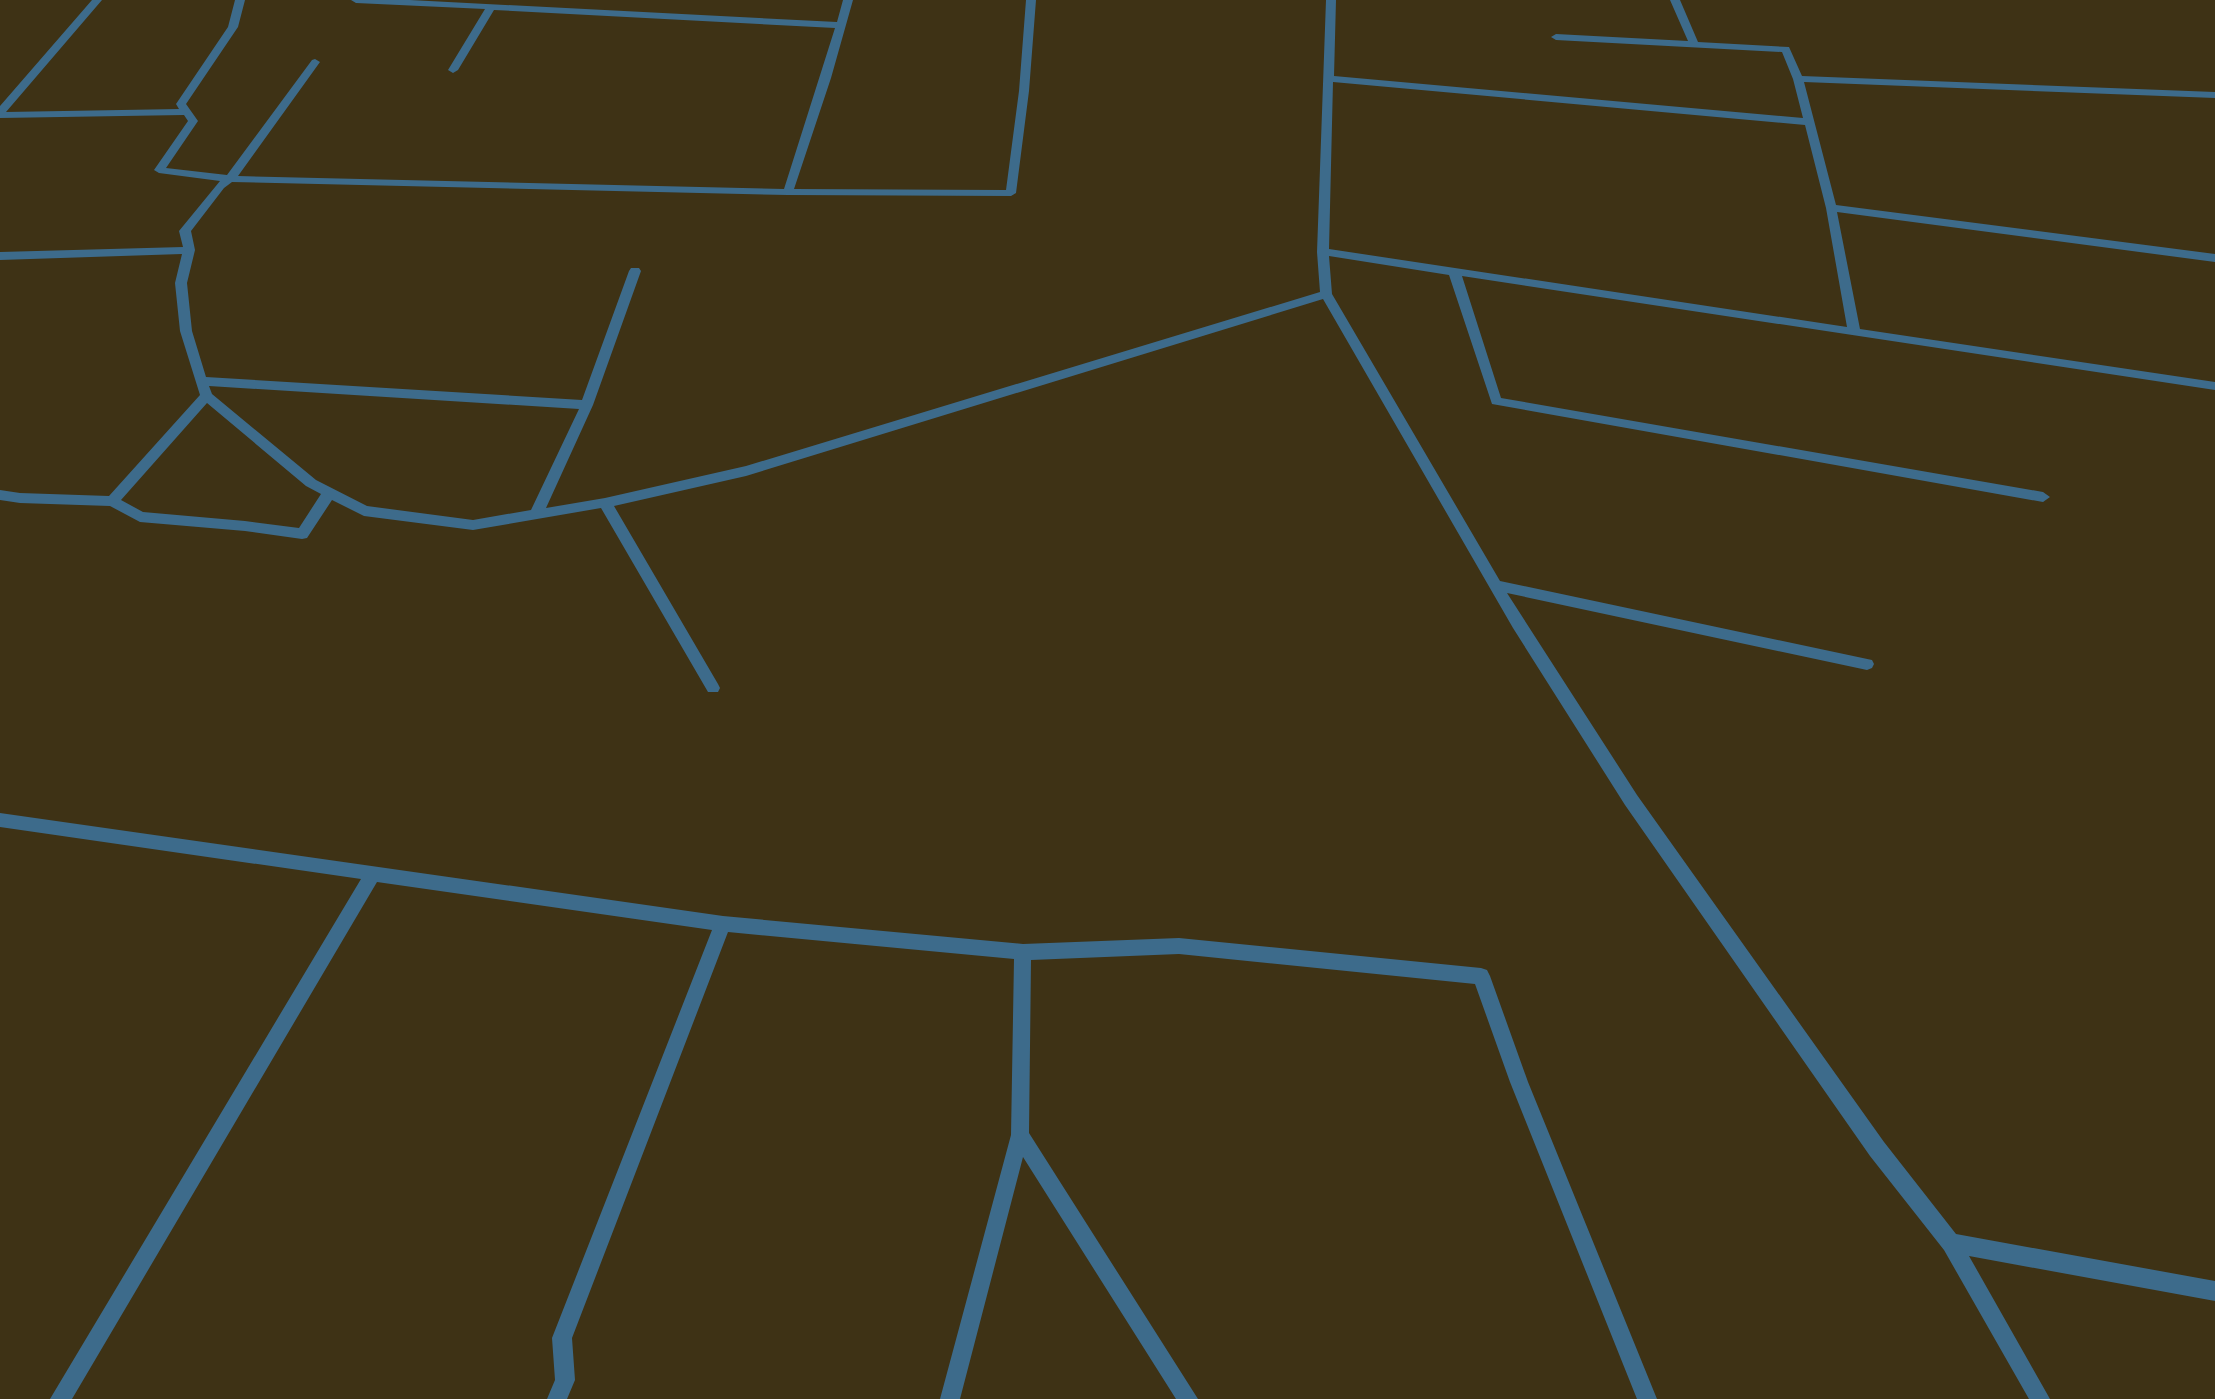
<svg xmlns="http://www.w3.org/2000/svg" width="2215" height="1399" font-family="'Zilla Slab',serif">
<rect width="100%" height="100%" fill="#3e3215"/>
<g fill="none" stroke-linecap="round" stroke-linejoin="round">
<g fill="#3d6b8b" fill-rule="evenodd">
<path d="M92 0H102L6 112 179 109 176 104 228 27 235 0H245L238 27 186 104 198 121 166 168 227 175 312 60 315 59 320 62 238 176 784 189 835 28 494 10 458 70 453 73 448 70 485 9 356 3 351 0H410L837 22 843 0H853L831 78 794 189 1006 190 1019 91 1026 0H1036L1029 91 1016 193 1011 196 788 195 232 182 224 188 191 231 195 250 187 283 192 331 206 377 582 400 629 271 631 268H639L641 271 593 405 546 508 605 498 746 466 1320 292 1317 252 1326 0H1336L1334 76 1803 118 1793 79 1782 52 1556 40 1551 37 1556 34 1688 41 1670 0H1680L1698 42 1789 47 1802 76 2215 92V98L1804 82 1836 205 2215 254V262L1837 212 1860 329 2215 382V390L1462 276 1501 398 2043 492 2050 497 2043 502 1492 404 1449 275 1329 256 1332 294 1500 581 1872 660 1874 664 1872 668 1867 670 1507 593 1637 795 1884 1142 1956 1234 2215 1281V1301L1969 1256 2050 1399H2029L1944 1250 1870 1156 1625 805 1513 628 1323 299 746 476 614 506 718 684 720 688 718 692H708L601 508 473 530 364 516 332 500 307 538 302 539 245 531 140 522 110 506 20 503 0 500V490L20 493 109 496 200 395 180 331 175 283 182 254 0 260V252L183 247 179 231 220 181 159 173 154 170 188 121 184 115 0 118V106ZM1333 82 1805 125 1826 208 1847 327 1329 249ZM209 386 579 409 531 510 473 520 367 506 316 480 212 394ZM207 403 306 486 321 494 299 528 245 521 143 512 121 500Z"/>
<polygon points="0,813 723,916 1023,944 1179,938 1481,968 1487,970 1490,976 1528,1082 1657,1399 1637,1399 1510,1082 1475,984 1179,954 1031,960 1029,1133 1198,1399 1176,1399 1023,1157 960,1399 940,1399 1011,1135 1014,959 728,932 572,1338 575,1380 567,1399 547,1399 555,1380 552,1338 712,930 377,882 72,1399 50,1399 361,879 0,827"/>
</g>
</g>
</svg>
